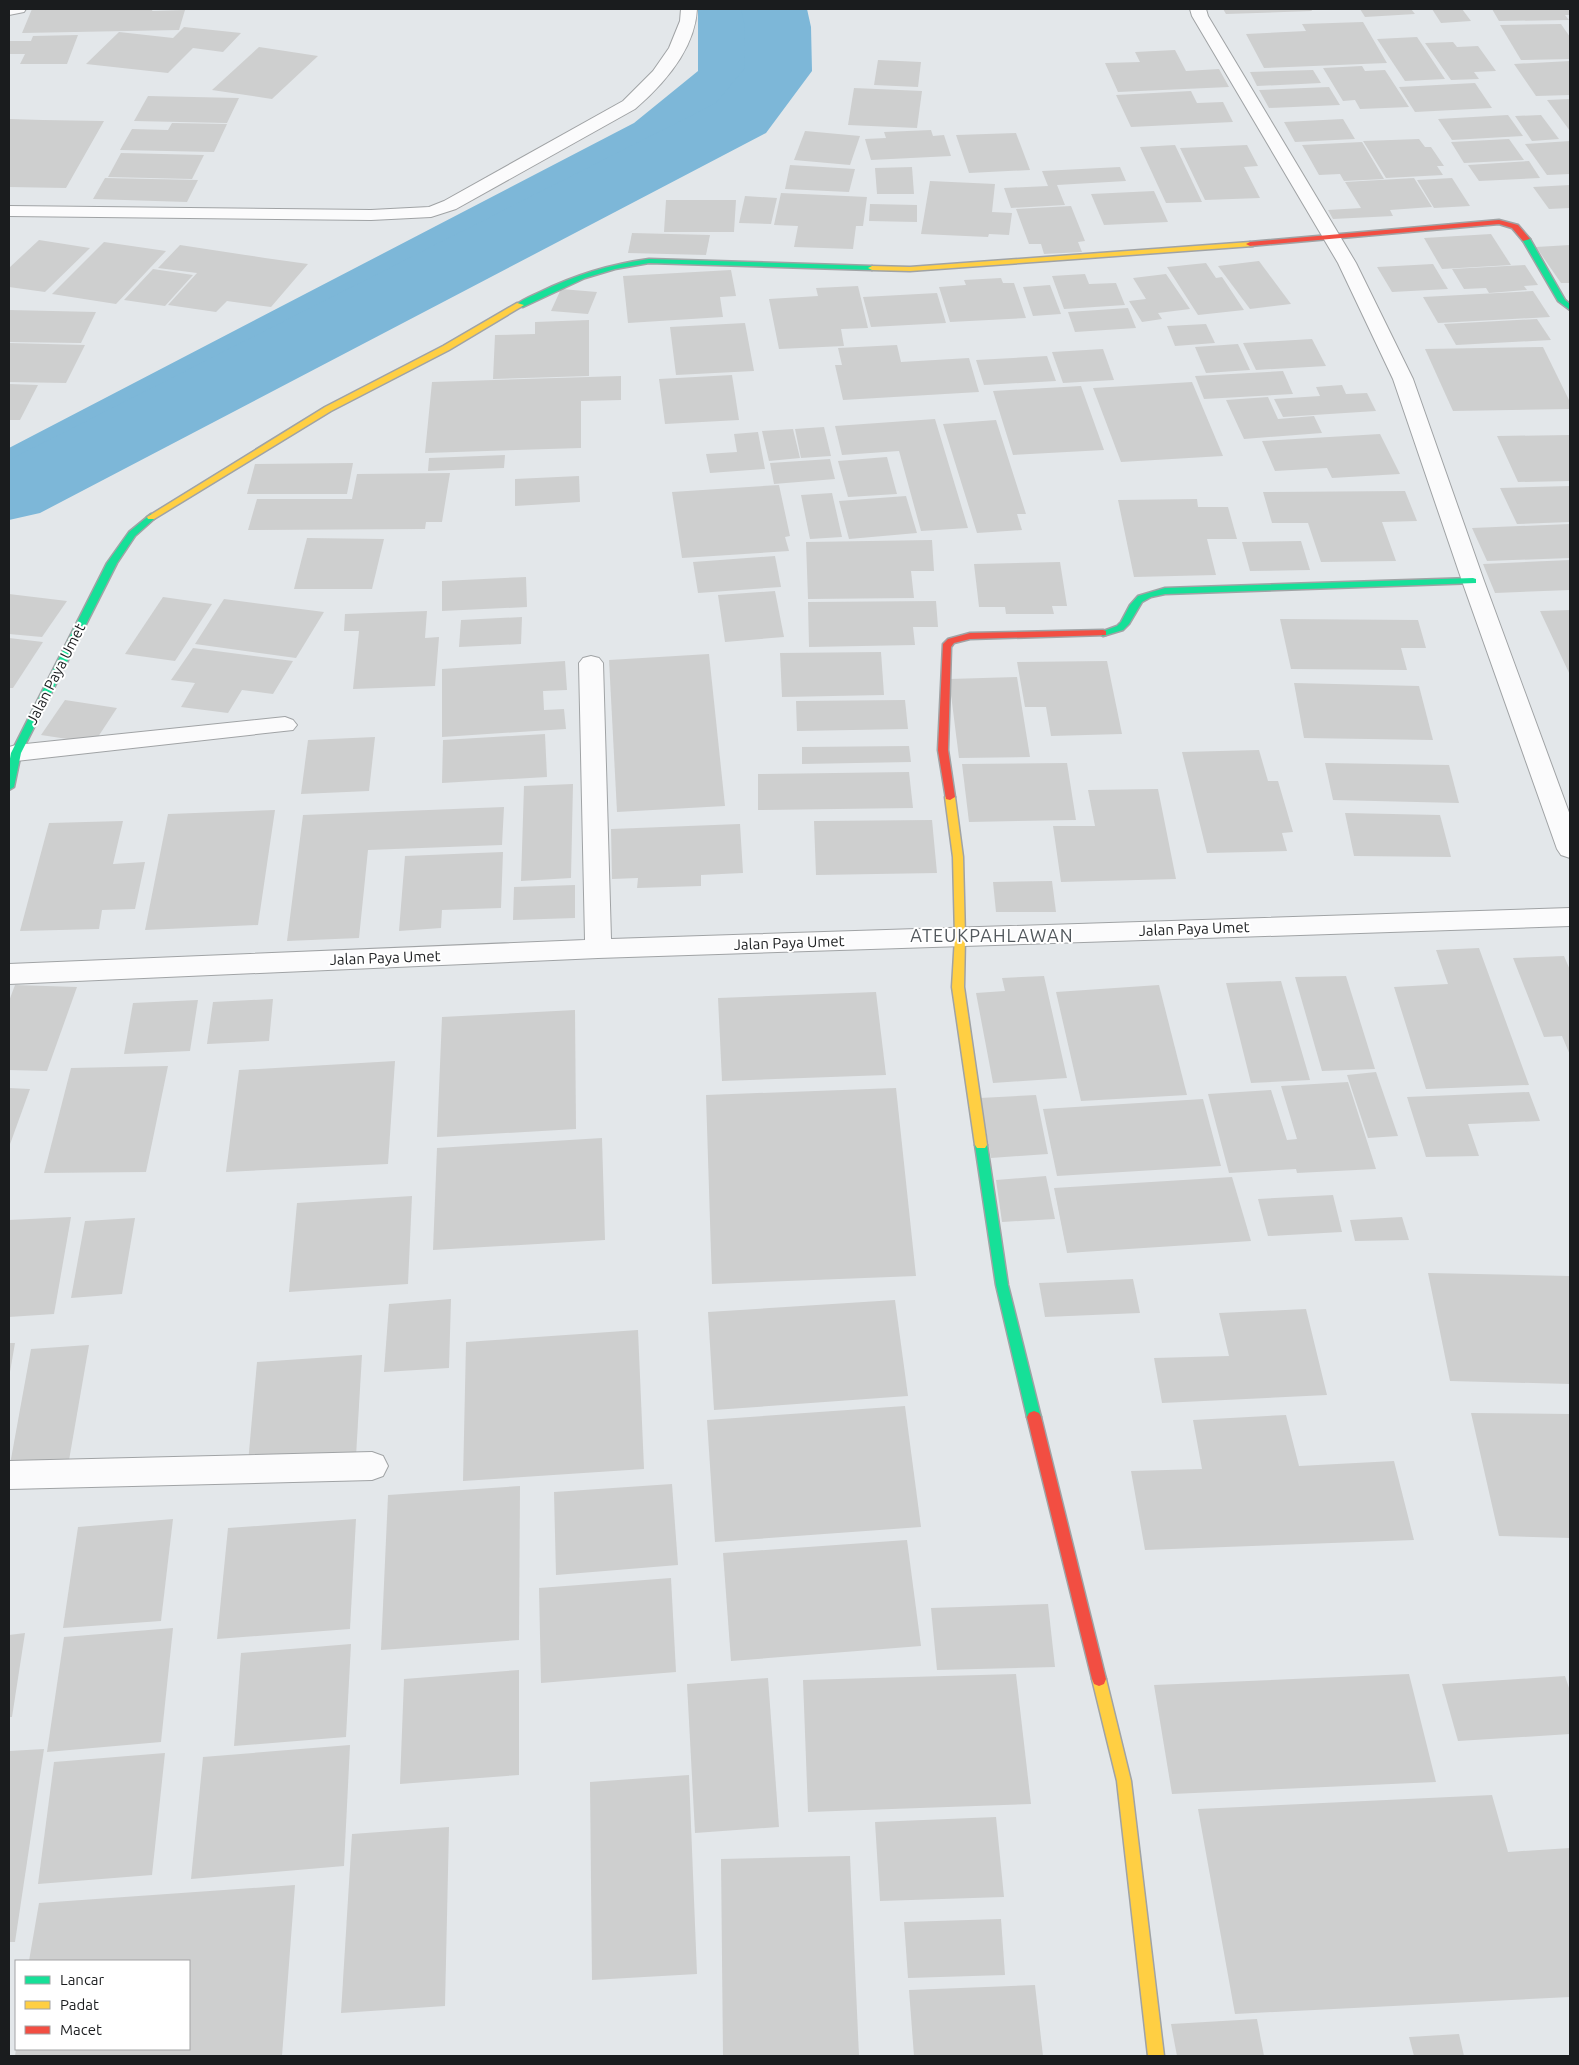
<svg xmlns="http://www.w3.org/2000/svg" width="1579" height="2065" font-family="Ubuntu,sans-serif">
<rect width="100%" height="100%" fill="#e3e7ea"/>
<polygon fill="#7db7d8" points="698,9 766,9 767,12 759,73 713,125 634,171 9,495 9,448 634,123 698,71"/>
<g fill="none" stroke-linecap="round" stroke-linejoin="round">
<polygon fill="#7db7d8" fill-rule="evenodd" points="741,9 807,9 811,27 812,71 766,133 40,513 9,520 9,460 716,103 744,69 745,27"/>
</g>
<g fill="#cecfcf">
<polygon points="32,9 153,9 152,11 185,10 179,30 22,33"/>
<polygon points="1223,9 1311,9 1312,11 1226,14"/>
<polygon points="1360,9 1411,9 1415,14 1365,17"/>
<polygon points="1432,9 1462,9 1471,21 1441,23"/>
<polygon points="1492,9 1570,9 1570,15 1565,15 1569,20 1499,21"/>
<polygon points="1363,22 1387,63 1264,68 1246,34 1306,31 1302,24"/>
<polygon points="1561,24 1570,37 1570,59 1521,60 1500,25"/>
<polygon points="184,27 241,33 223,52 193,48 168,73 86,64 119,32 173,38"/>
<polygon points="78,35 67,64 20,64 25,54 9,54 9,41 31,41 33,36"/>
<polygon points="1417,37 1445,79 1405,81 1377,39"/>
<polygon points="1453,42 1457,47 1478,46 1496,71 1474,72 1479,79 1451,80 1425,43"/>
<polygon points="259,47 318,56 272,99 212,90"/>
<polygon points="1175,50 1186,71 1219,69 1229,87 1118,92 1105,63 1140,62 1135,52"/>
<polygon points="878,60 921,62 918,87 874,85"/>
<polygon points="1570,61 1570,95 1536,96 1514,64"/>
<polygon points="1362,66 1365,71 1385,70 1409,107 1360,109 1355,100 1343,101 1323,68"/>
<polygon points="1313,70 1321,83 1257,86 1250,72"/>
<polygon points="1475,83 1492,108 1415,112 1399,87"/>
<polygon points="1329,87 1340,105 1269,108 1259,90"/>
<polygon points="854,88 922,91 917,128 848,125"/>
<polygon points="1191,91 1197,103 1223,102 1233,122 1131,127 1116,95"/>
<polygon points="148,96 239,98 227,123 134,121"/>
<polygon points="1570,99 1570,131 1547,100"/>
<polygon points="1508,115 1523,136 1452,140 1438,119"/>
<polygon points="1541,115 1559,139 1532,141 1515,116"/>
<polygon points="9,119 43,120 104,121 66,188 9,187"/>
<polygon points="1343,119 1355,139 1295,142 1284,122"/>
<polygon points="172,123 227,124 214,152 120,150 132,129 168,130"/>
<polygon points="931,130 933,136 944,135 951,156 871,160 865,139 886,138 884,132"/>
<polygon points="805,131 860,136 850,165 794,160"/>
<polygon points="1016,133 1030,170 969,173 956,135"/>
<polygon points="1419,139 1425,147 1431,147 1444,166 1437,166 1443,175 1386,178 1363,141"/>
<polygon points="1509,139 1524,160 1464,163 1451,142"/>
<polygon points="1570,141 1570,174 1547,175 1525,144"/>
<polygon points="1362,142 1384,179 1344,181 1340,174 1319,175 1302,145"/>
<polygon points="1175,145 1202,202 1166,203 1140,147"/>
<polygon points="1247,145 1258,166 1244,167 1260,198 1205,200 1180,148"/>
<polygon points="121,153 204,155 192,179 108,177"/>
<polygon points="1529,161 1540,178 1479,181 1468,165"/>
<polygon points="790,165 855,169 849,192 785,189"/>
<polygon points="912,167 914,194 877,194 875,168"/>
<polygon points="1120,167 1126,181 1057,185 1065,205 1011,208 1004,188 1048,186 1042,171"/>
<polygon points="105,178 198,180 187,202 93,199"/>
<polygon points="1414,178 1432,207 1390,210 1393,216 1333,219 1328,210 1361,208 1345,182"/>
<polygon points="1452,178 1470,206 1434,208 1417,180"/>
<polygon points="930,181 995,184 992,212 1012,213 1009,235 989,234 988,237 921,234"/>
<polygon points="1570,185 1570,208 1549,209 1533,187"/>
<polygon points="1154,191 1168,222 1104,225 1091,194"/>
<polygon points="781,193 867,197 863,226 856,226 853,249 794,247 798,226 774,225"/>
<polygon points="745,196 777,198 771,224 739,223"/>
<polygon points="666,200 736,200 734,232 664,232"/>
<polygon points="870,204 917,205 917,222 869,221"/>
<polygon points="1071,206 1085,241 1078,242 1082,252 1044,254 1041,244 1029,244 1016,209"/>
<polygon points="632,233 710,235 706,255 628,253"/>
<polygon points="1491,234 1511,265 1442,269 1424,238"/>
<polygon points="39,240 90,248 45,292 9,287 9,268"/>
<polygon points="104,242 166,251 116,304 52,294"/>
<polygon points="180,245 265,258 308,264 271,307 227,301 216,312 168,305 197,273 158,268"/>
<polygon points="1570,245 1570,283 1561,283 1536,247"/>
<polygon points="1259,261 1291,304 1250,309 1218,266"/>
<polygon points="1206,263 1216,278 1222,277 1244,310 1198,315 1167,267"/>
<polygon points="1433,264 1448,289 1392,292 1377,267"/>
<polygon points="1525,265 1538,285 1524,286 1527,290 1489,293 1486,288 1464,289 1452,269"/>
<polygon points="153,269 193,275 165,306 124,300"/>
<polygon points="731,270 736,296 720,297 723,317 628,323 623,276"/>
<polygon points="1085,274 1089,284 1116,283 1125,305 1064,309 1052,276"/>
<polygon points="1166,274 1190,309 1158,313 1162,319 1142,322 1129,301 1146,299 1133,278"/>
<polygon points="1001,278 1003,283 1014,283 1026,318 950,322 939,287 966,285 964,280"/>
<polygon points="1050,285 1061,314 1033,316 1023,287"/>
<polygon points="858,286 868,328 841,329 844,346 779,349 769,299 818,296 816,288"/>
<polygon points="561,289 597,292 588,314 551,311"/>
<polygon points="1533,291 1550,317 1438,323 1423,297"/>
<polygon points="937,293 946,323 871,327 863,297"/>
<polygon points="1128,308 1136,328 1075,332 1068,312"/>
<polygon points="9,310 96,312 81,343 9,342"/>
<polygon points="1537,319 1551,340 1456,345 1444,324"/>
<polygon points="589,320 589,376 493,379 495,335 535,334 535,322"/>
<polygon points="745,323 754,371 676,375 670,327"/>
<polygon points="1206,324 1215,343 1175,346 1167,326"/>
<polygon points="1312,339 1326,366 1256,370 1243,343"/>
<polygon points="9,343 85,345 66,383 9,382"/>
<polygon points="1238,344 1250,370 1206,373 1195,347"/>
<polygon points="897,345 901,362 969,358 979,392 843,400 835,365 842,365 838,348"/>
<polygon points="1543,347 1570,402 1570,409 1453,411 1425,349"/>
<polygon points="1103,349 1114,380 1063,383 1052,352"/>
<polygon points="1047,356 1056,381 984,385 976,360"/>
<polygon points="1283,371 1293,394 1204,399 1195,376"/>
<polygon points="732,375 739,420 665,424 659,379"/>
<polygon points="621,376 621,400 581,401 581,448 425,453 432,382"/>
<polygon points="1192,382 1223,456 1121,462 1093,388"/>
<polygon points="9,384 38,385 20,420 9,420"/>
<polygon points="1342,385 1346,394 1367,393 1376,411 1283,417 1274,399 1320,396 1316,387"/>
<polygon points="1081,386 1104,450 1013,455 993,391"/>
<polygon points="1268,397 1278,419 1314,416 1322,433 1244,439 1226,400"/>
<polygon points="935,419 968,528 921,531 899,451 842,455 835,426"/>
<polygon points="996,420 1026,514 1017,514 1022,530 977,533 943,424"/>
<polygon points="824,427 831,456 801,458 795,429"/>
<polygon points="793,429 800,458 769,461 762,431"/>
<polygon points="758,432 765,469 710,473 706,454 737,452 734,434"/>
<polygon points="1380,434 1400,474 1332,478 1327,468 1275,471 1262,441"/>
<polygon points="1570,435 1570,481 1518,482 1497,436"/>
<polygon points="505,455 504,468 428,471 429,458"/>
<polygon points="887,457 897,494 848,497 838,461"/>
<polygon points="830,459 835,479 774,484 770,463"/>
<polygon points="353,463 347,494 247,494 255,464"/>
<polygon points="450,473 442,522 426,522 425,529 248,530 257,499 352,499 357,474"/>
<polygon points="579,476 580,502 515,506 515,479"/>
<polygon points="779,485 790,536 785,537 789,551 682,558 672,492"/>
<polygon points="1570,486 1570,522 1517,524 1500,488"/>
<polygon points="1405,491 1417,521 1382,522 1396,561 1321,562 1308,523 1272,523 1263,492"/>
<polygon points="832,493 842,537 810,539 801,495"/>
<polygon points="906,496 917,533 849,539 839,501"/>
<polygon points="1197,499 1198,507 1228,507 1237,539 1207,539 1216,575 1134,577 1118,500"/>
<polygon points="1570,524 1570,558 1487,561 1472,528"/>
<polygon points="307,538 384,539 372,589 294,589"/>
<polygon points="932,540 934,571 911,571 914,598 808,599 806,542"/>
<polygon points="1301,541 1310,570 1250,571 1242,542"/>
<polygon points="775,556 781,587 698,593 693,562"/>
<polygon points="1570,560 1570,590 1495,593 1483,564"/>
<polygon points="1060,562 1067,606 1052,606 1054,614 1006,614 1005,607 979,607 974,564"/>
<polygon points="526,577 527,607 442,611 442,581"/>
<polygon points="775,591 784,637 725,642 718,595"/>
<polygon points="9,594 67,601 42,637 9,634"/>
<polygon points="163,597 212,604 175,661 125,654"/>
<polygon points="224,599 324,612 296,658 195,644"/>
<polygon points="936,601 938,627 913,627 915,645 809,647 808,602"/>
<polygon points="1570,610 1570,675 1540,611"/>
<polygon points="427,611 425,638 439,637 435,686 353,689 359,631 344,631 345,614"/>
<polygon points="522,617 521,644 459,647 461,620"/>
<polygon points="1280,619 1418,620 1426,648 1401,648 1407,670 1291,669"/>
<polygon points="9,638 43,642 13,688 9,688"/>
<polygon points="193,648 293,661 273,694 242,690 228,713 181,707 195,683 171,680"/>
<polygon points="881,652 884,695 782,697 780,653"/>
<polygon points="709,654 725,806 617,812 609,660"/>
<polygon points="565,661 567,690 543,691 544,710 564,709 566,729 442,737 442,669"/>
<polygon points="1107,661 1122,734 1051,736 1046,707 1025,707 1017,662"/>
<polygon points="1017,677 1030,757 959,758 949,679"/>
<polygon points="1294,683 1419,686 1433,740 1304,738"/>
<polygon points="65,700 117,708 94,743 41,735"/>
<polygon points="905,700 908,729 797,731 796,701"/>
<polygon points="545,734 547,777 442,783 443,740"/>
<polygon points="375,737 369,791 301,794 308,740"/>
<polygon points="909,746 911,762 802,764 802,747"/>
<polygon points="1259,750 1268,781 1278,781 1293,832 1282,833 1287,851 1207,853 1182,752"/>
<polygon points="1067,763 1076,820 969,822 962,764"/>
<polygon points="1325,763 1449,765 1459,803 1333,800"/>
<polygon points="909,772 913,808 758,810 758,774"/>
<polygon points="573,784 571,878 521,881 524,786"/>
<polygon points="1158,789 1176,879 1061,882 1053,826 1095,826 1088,790"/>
<polygon points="504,807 502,845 368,850 359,938 287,941 303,815"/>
<polygon points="275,810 258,925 145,930 168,814"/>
<polygon points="1345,813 1440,815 1451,857 1354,856"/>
<polygon points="932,820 937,873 816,875 814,821"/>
<polygon points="123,821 113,864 145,862 135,909 102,910 99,929 20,931 49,823"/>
<polygon points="740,824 743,873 701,875 701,886 637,888 638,878 612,879 611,829"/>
<polygon points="503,852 501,908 442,910 441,928 399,931 405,856"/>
<polygon points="1052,881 1056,912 996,912 993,882"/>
<polygon points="575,885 575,918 513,920 514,887"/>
<polygon points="1479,948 1529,1085 1426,1089 1394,987 1448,984 1436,950"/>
<polygon points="1564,956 1570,970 1570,1055 1562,1036 1544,1037 1513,958"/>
<polygon points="1044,976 1067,1078 993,1083 976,993 1005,991 1002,978"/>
<polygon points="1346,976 1375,1069 1322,1071 1295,977"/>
<polygon points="1281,981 1310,1080 1251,1083 1226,983"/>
<polygon points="15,985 77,987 47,1071 9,1070 9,1001"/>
<polygon points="1159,985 1187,1095 1081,1101 1056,992"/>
<polygon points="876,992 886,1075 722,1081 718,998"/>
<polygon points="273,999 269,1041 207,1044 213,1002"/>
<polygon points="198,1000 190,1051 124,1054 133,1003"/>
<polygon points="575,1010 576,1129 437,1137 442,1017"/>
<polygon points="395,1061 388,1164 226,1172 239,1070"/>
<polygon points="168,1066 146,1172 44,1173 71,1068"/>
<polygon points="1376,1072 1398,1136 1368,1138 1347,1075"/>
<polygon points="1348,1082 1376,1169 1297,1173 1296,1169 1229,1173 1208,1094 1271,1090 1287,1140 1297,1139 1281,1086"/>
<polygon points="9,1088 30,1089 9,1147"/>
<polygon points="896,1088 916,1276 712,1284 706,1095"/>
<polygon points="1529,1092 1540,1121 1468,1124 1479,1156 1426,1157 1407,1097"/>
<polygon points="1036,1095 1048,1154 991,1158 980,1098"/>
<polygon points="1203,1099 1221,1166 1057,1176 1043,1109"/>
<polygon points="602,1138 605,1240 433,1250 437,1148"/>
<polygon points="1046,1176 1055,1219 1002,1222 996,1180"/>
<polygon points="1232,1177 1251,1241 1067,1253 1054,1188"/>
<polygon points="1333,1195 1342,1232 1268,1236 1258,1199"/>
<polygon points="412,1196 408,1284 289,1292 297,1203"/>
<polygon points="71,1217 54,1314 9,1317 9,1220"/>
<polygon points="1402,1217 1409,1240 1355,1241 1350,1220"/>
<polygon points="135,1218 122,1294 71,1298 85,1221"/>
<polygon points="1428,1273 1569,1276 1570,1282 1570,1384 1450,1381"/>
<polygon points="1133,1279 1140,1313 1045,1317 1039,1283"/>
<polygon points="451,1299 449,1368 384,1372 389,1304"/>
<polygon points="895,1300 908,1396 714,1410 708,1312"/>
<polygon points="1306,1309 1327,1395 1162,1403 1154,1358 1229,1356 1219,1313"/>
<polygon points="638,1330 644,1469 463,1481 466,1342"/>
<polygon points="9,1343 15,1343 10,1372 9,1372"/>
<polygon points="89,1345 68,1466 9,1470 31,1349"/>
<polygon points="362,1355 356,1456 248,1463 257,1362"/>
<polygon points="905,1406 921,1527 715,1542 707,1420"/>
<polygon points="1471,1413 1570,1414 1570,1538 1499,1536"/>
<polygon points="1286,1415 1299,1466 1394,1461 1414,1540 1145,1550 1131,1471 1202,1469 1193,1420"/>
<polygon points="672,1484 678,1565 556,1575 554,1492"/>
<polygon points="520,1486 519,1640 381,1650 388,1495"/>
<polygon points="173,1519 161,1621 63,1628 78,1527"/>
<polygon points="356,1519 350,1629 217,1639 228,1528"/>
<polygon points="907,1540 921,1646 731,1661 723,1553"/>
<polygon points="671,1578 676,1672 541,1683 539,1588"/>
<polygon points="1048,1604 1055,1667 937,1670 931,1608"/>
<polygon points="173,1628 161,1742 47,1752 64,1637"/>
<polygon points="25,1633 12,1717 9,1717 9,1635"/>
<polygon points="351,1644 346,1737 234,1746 241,1653"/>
<polygon points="519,1670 519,1775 400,1784 404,1679"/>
<polygon points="1016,1674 1031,1804 808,1812 803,1680"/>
<polygon points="1409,1674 1436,1782 1172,1794 1154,1685"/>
<polygon points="1565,1676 1570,1691 1570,1734 1458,1741 1442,1684"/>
<polygon points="768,1678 779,1827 695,1833 687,1684"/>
<polygon points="350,1745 344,1866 191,1879 203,1757"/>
<polygon points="44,1749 15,1942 9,1942 9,1751"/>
<polygon points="165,1753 152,1875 38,1884 54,1762"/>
<polygon points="689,1775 697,1974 592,1980 590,1782"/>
<polygon points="1492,1795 1508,1852 1570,1848 1570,1997 1235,2014 1198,1809"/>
<polygon points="996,1817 1004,1897 880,1901 875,1822"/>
<polygon points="449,1827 445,2006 341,2013 352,1834"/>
<polygon points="850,1856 859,2056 723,2056 721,1859"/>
<polygon points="295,1885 282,2056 15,2056 16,2049 189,2049 189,1961 29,1961 39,1903"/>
<polygon points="1001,1919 1005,1975 908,1978 904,1922"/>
<polygon points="1035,1985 1043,2056 914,2056 909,1990"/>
<polygon points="1257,2019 1264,2056 1177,2056 1171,2024"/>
<polygon points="1459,2034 1464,2056 1414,2056 1409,2037"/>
</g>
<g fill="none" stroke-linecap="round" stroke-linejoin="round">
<g stroke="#a0a3a5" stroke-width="2">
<g id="street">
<polygon points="9,9 26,9 24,12 9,15"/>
<path d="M681 9H697C695 49 664 84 635 109L456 209 431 217 371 220 9 216V206L371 210 429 207 444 201 623 101 653 71 669 48 680 21Z"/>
<polygon points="1190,9 1206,9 1208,16 1356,263 1413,379 1484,581 1570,815 1570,858 1561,855 1557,849 1462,581 1393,379 1338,263 1192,16"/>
<polygon points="591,656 599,658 603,663 611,939 1570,908 1570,926 598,958 9,984 9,964 585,940 579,663 583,658"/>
<polygon points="285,717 293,720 297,725 293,730 16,761 9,759 9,747 16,745"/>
<polygon points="372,1452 383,1456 388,1466 383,1476 372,1480 9,1489 9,1461"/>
</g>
</g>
<g stroke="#a0a3a5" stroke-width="3">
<g id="fast">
<polygon points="1523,237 1530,239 1565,300 1570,304 1570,310 1558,301 1522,239"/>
<path d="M649 259 872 266 876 268 872 270 649 263 615 269 585 278 523 307 516 305C523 299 532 296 540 292 575 275 611 264 649 259Z"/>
<polygon points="151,514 154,515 154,519 135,536 117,563 21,753 14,787 9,790 9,764 11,753 107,563 129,532"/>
<polygon points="1473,578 1476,579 1476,583 1165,594 1151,597 1142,602 1129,624 1123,630 1103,636 1098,633 1117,626 1121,622 1130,605 1138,596 1165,588"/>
<polygon points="981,1140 985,1142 987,1145 1008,1285 1041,1417 1039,1421 1034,1423 1029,1421 1027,1417 996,1285 975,1145 977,1142"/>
</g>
</g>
<g stroke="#a0a3a5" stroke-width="3">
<g id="slow">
<polygon points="1250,242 1254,244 1253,246 910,271 872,270 868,268 872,266 910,267"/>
<polygon points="517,303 524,305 449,350 331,411 154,519 148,519 147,517 325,407 443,346"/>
<polygon points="950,794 955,797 963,857 965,937 964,987 987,1145 985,1148 977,1148 975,1145 952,987 955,937 953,857 945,797"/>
<polygon points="1099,1672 1104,1674 1106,1679 1131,1781 1164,2056 1148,2056 1117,1781 1092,1679 1094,1674"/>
</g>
</g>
<g stroke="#a0a3a5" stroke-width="3">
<g id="jam">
<polygon points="1499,220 1518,225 1530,239 1523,241 1512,228 1499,224 1250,246 1246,244 1250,242"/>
<polygon points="1103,630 1106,631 1106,635 970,639 954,643 951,647 948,750 955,797 950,800 946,799 938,750 943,644 948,639 970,633"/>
<polygon points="1034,1411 1039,1413 1041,1417 1106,1679 1104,1684 1099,1686 1094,1684 1092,1679 1027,1417 1029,1413"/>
</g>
</g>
<use href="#street" fill="#fbfbfc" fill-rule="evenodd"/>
<use href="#fast" fill="#16e098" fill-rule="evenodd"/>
<use href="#slow" fill="#ffcf43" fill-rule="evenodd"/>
<use href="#jam" fill="#f24e42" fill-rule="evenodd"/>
</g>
<g text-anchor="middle" stroke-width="4" stroke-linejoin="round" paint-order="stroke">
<g font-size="15" fill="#1a1c1e" stroke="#fff">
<text transform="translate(56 674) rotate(-63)" y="5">Jalan Paya Umet</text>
<text transform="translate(1194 929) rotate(-2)" y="5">Jalan Paya Umet</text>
<text transform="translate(789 943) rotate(-2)" y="5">Jalan Paya Umet</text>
<text transform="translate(385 958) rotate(-2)" y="5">Jalan Paya Umet</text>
</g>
<g font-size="18" letter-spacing="1" fill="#52585d" stroke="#fff">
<text x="992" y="942">ATEUKPAHLAWAN</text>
</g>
</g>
<rect width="1579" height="2065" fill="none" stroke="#1a1c1e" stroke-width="20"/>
<rect x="15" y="1960" width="175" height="90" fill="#ffffff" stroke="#a3a4a5"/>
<rect x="25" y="1976" width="25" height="8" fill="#16e098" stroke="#a3a4a5"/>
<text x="60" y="1985" font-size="15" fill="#1a1c1e">Lancar</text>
<rect x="25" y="2001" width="25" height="8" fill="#ffcf43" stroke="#a3a4a5"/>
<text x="60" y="2010" font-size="15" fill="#1a1c1e">Padat</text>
<rect x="25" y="2026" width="25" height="8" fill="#f24e42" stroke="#a3a4a5"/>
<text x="60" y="2035" font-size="15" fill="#1a1c1e">Macet</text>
</svg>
